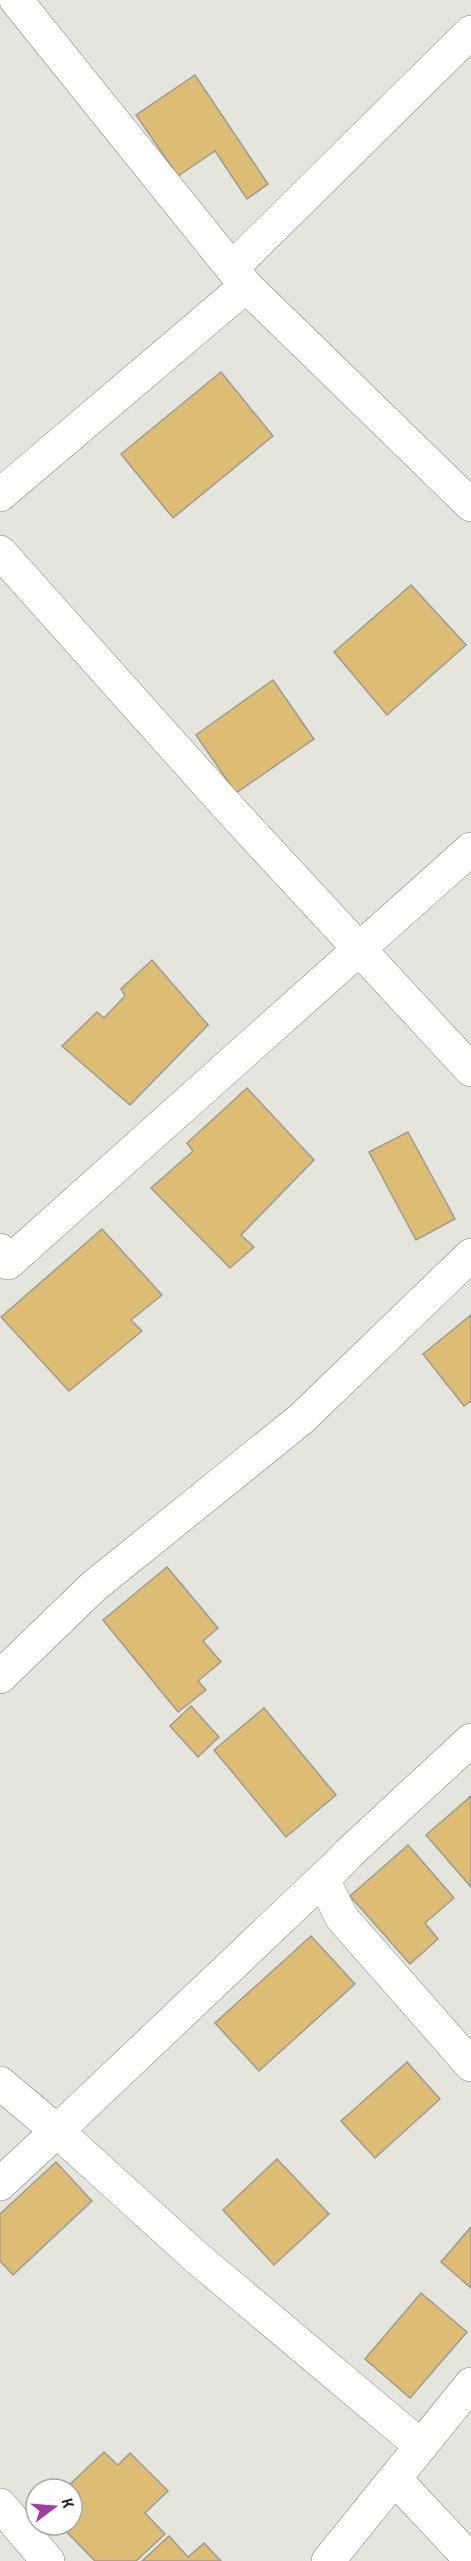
<svg xmlns="http://www.w3.org/2000/svg" width="471" height="2561" font-family="'Titillium Web',sans-serif">
<rect width="100%" height="100%" fill="#e4e6dd"/>
<g fill="#ddbd74" stroke="#9e9b93" stroke-width="1.5">
<polygon points="195,75 268,184 247,199 215,151 178,176 136,115"/>
<polygon points="221,372 273,436 173,518 121,454"/>
<polygon points="411,585 466,645 387,715 334,652"/>
<polygon points="273,680 314,739 236,793 196,735"/>
<polygon points="152,960 208,1025 130,1105 62,1046 97,1012 104,1018 125,996 121,989"/>
<polygon points="247,1088 314,1160 241,1235 254,1247 230,1268 151,1188 193,1151 187,1143"/>
<polygon points="408,1132 455,1219 416,1240 369,1152"/>
<polygon points="102,1229 162,1295 131,1320 142,1331 69,1391 1,1317"/>
<polygon points="471,1315 471,1401 464,1406 423,1354"/>
<polygon points="167,1567 218,1628 203,1641 221,1662 198,1681 206,1690 178,1712 103,1620"/>
<polygon points="191,1706 219,1737 198,1757 170,1726"/>
<polygon points="264,1708 336,1795 286,1837 214,1750"/>
<polygon points="471,1796 471,1887 426,1835"/>
<polygon points="408,1845 454,1898 425,1923 438,1939 410,1964 350,1896"/>
<polygon points="311,1936 355,1984 259,2071 215,2023"/>
<polygon points="407,2062 440,2099 375,2158 341,2121"/>
<polygon points="277,2159 329,2214 274,2265 223,2210"/>
<polygon points="56,2162 92,2201 13,2275 0,2261 0,2214"/>
<polygon points="471,2227 471,2288 441,2262"/>
<polygon points="421,2293 467,2332 410,2398 365,2359"/>
<polygon points="104,2452 118,2465 130,2453 168,2491 145,2513 165,2534 136,2561 95,2561 60,2525 72,2525 72,2489 65,2489"/>
<polygon points="169,2536 188,2557 204,2543 221,2561 142,2561"/>
</g>
<g fill="none" stroke-linecap="round" stroke-linejoin="round">
<g stroke="#81837b" stroke-width="34">
<g id="street">
<polyline points="16,0 246,286 471,505"/>
<polyline points="232,268 471,32"/>
<polyline points="0,495 246,286"/>
<polyline points="0,552 227,806 471,1070"/>
<polyline points="0,1250 8,1263 471,849"/>
<polyline points="0,1677 94,1586 301,1419 471,1255"/>
<polyline points="471,1740 349,1853 323,1880 342,1918 471,2065"/>
<polyline points="0,2083 57,2131 330,1872"/>
<polyline points="0,2184 57,2131 196,2257 421,2446"/>
<polyline points="395,2479 471,2560"/>
<polyline points="0,2505 48,2561"/>
<polyline points="328,2561 471,2384"/>
</g>
</g>
<use href="#street" stroke="#fff" stroke-width="33"/>
</g>
<g transform="translate(54 2507) rotate(74)"><circle r="28" fill="#ffffff" stroke="#a7a8a7" stroke-width="1.5"/>
<path d="M0-4.5L10 22L0 15L-10 22Z" fill="#9d3ea7"/>
<text y="-9" font-size="16" font-weight="bold" text-anchor="middle" fill="#242522">K</text>
</g>
</svg>
